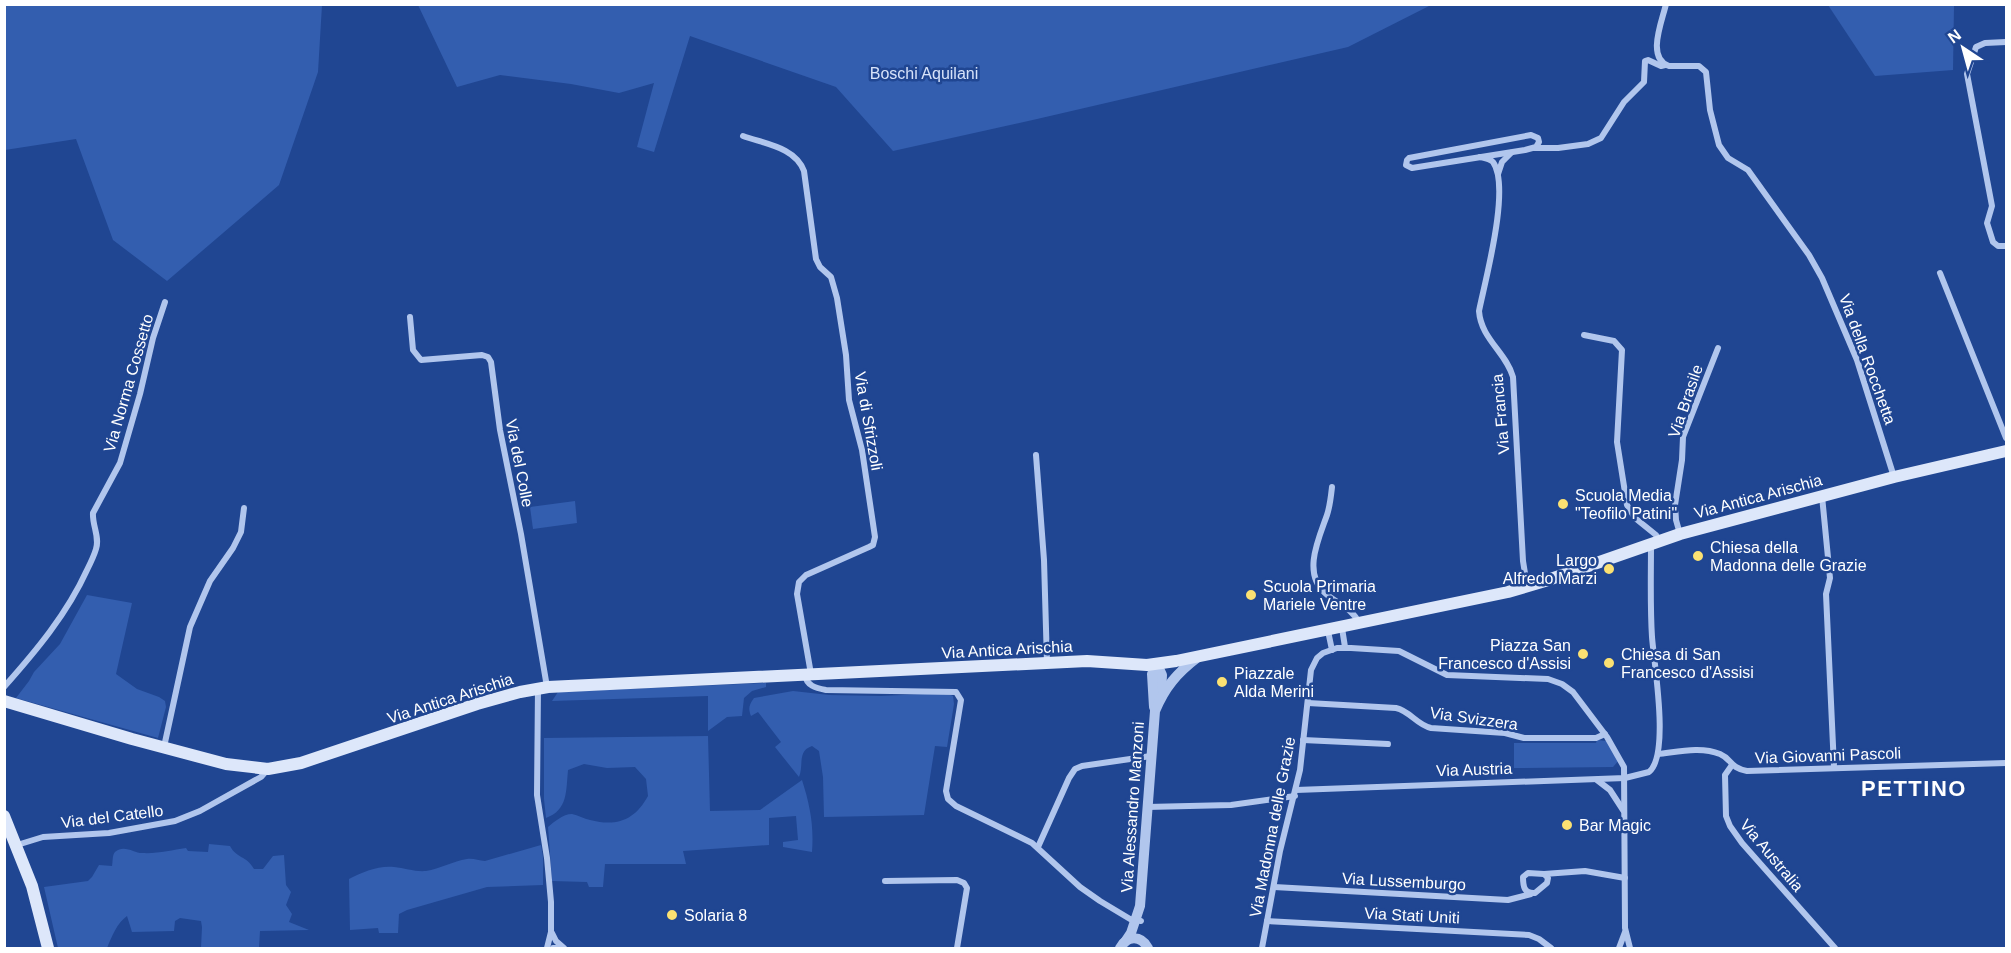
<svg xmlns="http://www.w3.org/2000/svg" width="2011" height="953" font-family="Helvetica,sans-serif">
<rect width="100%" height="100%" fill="#204692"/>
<g fill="#335eaf">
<polygon points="4,5 322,5 318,72 279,185 167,281 113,240 76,139 5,150"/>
<polygon points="418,5 1431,5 1348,47 1037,119 893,151 836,87 690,36 654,152 637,147 654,83 619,93 571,84 500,75 457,87"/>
<polygon points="1828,5 1954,5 1953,70 1875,76"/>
<polygon points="575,501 577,523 533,529 530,507"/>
<polygon points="87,595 132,603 116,674 137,689 159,697 165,701 166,707 158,738 16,698 29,681 34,672 60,644"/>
<polygon points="766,683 766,687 752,691 744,698 742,716 727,717 708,731 708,696 552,701 558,692"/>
<path d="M793 691 829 695 881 696 946 693 953 696 954 704 947 747 935 746 924 815 824 817 823 777 819 751 812 746C797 751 804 765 799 777L775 747 781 742 758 712 751 716C748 708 749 705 754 698Z"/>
<path d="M708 736 710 811 760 810 802 780C810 805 814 826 812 852L783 847V842L798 840 796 816 769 818V845L683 851 686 864H605L603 887H589L587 882 552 881 548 827C554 822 563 814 572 814 578 815 584 819 590 820 617 827 635 820 648 796L646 779 635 767 607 768 584 764 568 770C566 791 568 810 546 818L544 799V738Z"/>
<polygon points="1597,740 1606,741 1620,759 1613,767 1514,768 1514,743 1596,743"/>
<path d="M209 844 230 846C237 859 246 855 254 869H263L273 856 284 855 286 885 291 892 286 905 292 914 289 922 309 930 260 931 259 948H201L202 927 201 921 180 918 175 921 174 931 132 932 127 916C117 923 112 936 107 948H58L44 887 88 881 92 877 99 865 112 866C113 862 112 855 115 852 124 844 134 853 142 853 157 854 172 850 186 848L188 851 208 852Z"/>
<path d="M541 845 543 857V885L487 887 407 910 399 914 398 933H379L378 928 350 930 349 879C362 872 380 865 394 867 405 868 415 872 426 871 440 869 453 861 467 859 473 858 479 861 485 861Z"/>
</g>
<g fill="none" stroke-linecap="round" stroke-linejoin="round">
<g stroke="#b1c6ed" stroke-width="6">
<path d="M1666 4C1662 22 1646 58 1669 66H1699L1706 72 1710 110 1719 145 1728 158 1748 170 1809 255 1822 278 1857 360 1894 477"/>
<polyline points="2006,42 1985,43 1976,47 1967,74 1992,206 1987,223 1993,242 1998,246 2006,246"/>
<polygon points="1531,135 1538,138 1539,142 1536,147 1525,150 1412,168 1406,165 1407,160 1409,158"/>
<path d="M743 136C765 144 795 147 804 171L816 259 820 267 831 277 837 298 846 355 849 400 862 450 875 537 873 545 869 547 806 575 799 582 797 594 811 674"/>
<polyline points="1534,148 1558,148 1588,144 1601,138 1624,102 1644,82 1645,61 1648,60 1661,66 1665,65"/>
<path d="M1480 157C1485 158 1489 158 1493 162 1511 187 1485 281 1479 311 1481 339 1506 352 1513 377L1523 561 1527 586"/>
<polyline points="1498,174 1502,162 1511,153"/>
<polyline points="1940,273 2006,438"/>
<polyline points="410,317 413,350 421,360 482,355 488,357 491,362 500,430 521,534 547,687"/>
<polyline points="1584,335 1614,341 1622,350 1617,442 1627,505 1635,518 1656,535 1659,540"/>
<polyline points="1036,455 1044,560 1047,663"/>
<path d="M1332 487C1331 496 1330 506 1327 515 1319 538 1302 573 1325 593 1336 603 1353 609 1359 623"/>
<polyline points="1822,496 1830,578 1826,594 1834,767"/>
<polyline points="1680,534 1676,520 1675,505 1682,460 1683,437 1718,348"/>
<polyline points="1342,628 1345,647"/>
<polyline points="1328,631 1332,650"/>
<path d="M805 674C806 686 816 688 826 690L956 692 961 700 946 791 948 799 956 806 1032 843 1080 887 1100 901 1130 919 1141 921"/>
<path d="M4 687C36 651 67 614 87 570 90 564 94 556 96 549 100 537 92 525 93 513L120 463 140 394 153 338 165 302"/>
<polyline points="538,688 537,795 547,858 551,902 551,932 547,948"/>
<path d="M1308 703 1396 708C1410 711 1417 725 1431 728L1505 733 1524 738H1596L1605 734"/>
<polyline points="1303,740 1388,744"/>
<polyline points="164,747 190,627 210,581 233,548 241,532 244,508"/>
<path d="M1658 754C1677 752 1701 746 1720 754 1732 759 1730 768 1747 771L2006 763"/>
<polyline points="1732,765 1725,775 1726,816 1730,826 1742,843 1835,948"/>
<polyline points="1597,780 1610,790 1623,810"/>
<path d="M1296 790 1625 778 1649 772C1670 755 1654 664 1652 637 1650 606 1651 575 1651 545"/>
<polyline points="1147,807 1231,805 1295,796"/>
<polyline points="17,845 43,837 109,833 175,821 200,811 261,777 268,769"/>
<polyline points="1038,847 1069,778 1075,769 1082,766 1151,756"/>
<path d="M1528 873 1544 874 1548 878 1547 883 1535 893C1524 894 1523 886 1523 877Z"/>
<polyline points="1544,874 1585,871 1625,878"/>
<polyline points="885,881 957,880 964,883 967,888 957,948"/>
<polyline points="1274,887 1508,900 1531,894"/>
<polyline points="1267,921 1529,935 1539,939 1551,948"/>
<polyline points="552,933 556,941 564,948"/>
<polyline points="553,948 560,948"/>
<polyline points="1262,948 1280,851 1300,770 1311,670 1317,658 1323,653 1337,648 1351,648 1399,651 1447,675 1548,679 1562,684 1573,692 1607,737 1624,767 1625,928 1630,948"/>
<polyline points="1619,948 1625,932"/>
</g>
<g stroke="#b1c6ed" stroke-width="10">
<polyline points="1157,664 1162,675 1161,693"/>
<polyline points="1154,707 1152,674 1157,664"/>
<path d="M1125 942 1131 933 1140 906 1155 711C1165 687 1177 673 1198 657"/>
<path d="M1120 948C1127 935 1141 935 1148 948"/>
</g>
<g stroke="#dde7fa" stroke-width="12">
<polyline points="4,701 132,739 226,764 268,769 301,763 477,704 520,692 548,687 1087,661 1147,665 1176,661 1508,592 1545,581 1680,534 1894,477 2006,451"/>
<polyline points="4,816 32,886 48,948"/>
</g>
</g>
<g fill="#fbe172" stroke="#204692" stroke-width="2">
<circle cx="1563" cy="504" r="6"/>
<circle cx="1698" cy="556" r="6"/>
<circle cx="1609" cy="569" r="6"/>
<circle cx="1251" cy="595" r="6"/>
<circle cx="1583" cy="654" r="6"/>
<circle cx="1609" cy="663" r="6"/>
<circle cx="1222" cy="682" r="6"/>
<circle cx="1567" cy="825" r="6"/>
<circle cx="672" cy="915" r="6"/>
</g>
<g text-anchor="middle" stroke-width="5" stroke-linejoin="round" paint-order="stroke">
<g font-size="16" fill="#d7e3fa" stroke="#204692">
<text x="924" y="79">Boschi Aquilani</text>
</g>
<g font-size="16" fill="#fff" stroke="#204692">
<text transform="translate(1868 359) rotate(70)" y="6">Via della Rocchetta</text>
<text transform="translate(128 383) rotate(-74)" y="6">Via Norma Cossetto</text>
<text transform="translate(1685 401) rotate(-71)" y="6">Via Brasile</text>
<text transform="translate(1500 414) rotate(-95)" y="6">Via Francia</text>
<text transform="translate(869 421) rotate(80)" y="6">Via di Sfrizzoli</text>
<text transform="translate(520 463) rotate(79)" y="6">Via del Colle</text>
<text transform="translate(1758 496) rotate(-15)" y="6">Via Antica Arischia</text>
<text transform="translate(1007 649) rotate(-3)" y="6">Via Antica Arischia</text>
<text transform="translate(450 698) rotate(-18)" y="6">Via Antica Arischia</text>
<text transform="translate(1474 718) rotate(8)" y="6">Via Svizzera</text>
<text transform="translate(1828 755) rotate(-2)" y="6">Via Giovanni Pascoli</text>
<text transform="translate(1474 769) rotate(-2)" y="6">Via Austria</text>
<text transform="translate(1132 807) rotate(-86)" y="6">Via Alessandro Manzoni</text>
<text transform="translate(112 816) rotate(-7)" y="6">Via del Catello</text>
<text transform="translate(1272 827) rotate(-79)" y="6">Via Madonna delle Grazie</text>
<text transform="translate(1772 855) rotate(50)" y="6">Via Australia</text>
<text transform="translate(1404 881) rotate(3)" y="6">Via Lussemburgo</text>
<text transform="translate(1412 915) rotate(3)" y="6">Via Stati Uniti</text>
</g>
<g font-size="16" fill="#fff" stroke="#204692" text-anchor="start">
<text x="1575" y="501">Scuola Media<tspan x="1575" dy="18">"Teofilo Patini"</tspan></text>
<text x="1710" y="553">Chiesa della<tspan x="1710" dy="18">Madonna delle Grazie</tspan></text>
<text x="1597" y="566" text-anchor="end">Largo<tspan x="1597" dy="18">Alfredo Marzi</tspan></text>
<text x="1263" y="592">Scuola Primaria<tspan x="1263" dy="18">Mariele Ventre</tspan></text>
<text x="1571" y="651" text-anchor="end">Piazza San<tspan x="1571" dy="18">Francesco d'Assisi</tspan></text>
<text x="1621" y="660">Chiesa di San<tspan x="1621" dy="18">Francesco d'Assisi</tspan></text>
<text x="1234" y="679">Piazzale<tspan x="1234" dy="18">Alda Merini</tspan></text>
<text x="1579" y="831">Bar Magic</text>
<text x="684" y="921">Solaria 8</text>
</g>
<g font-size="22" font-weight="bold" letter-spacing="1.5" fill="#fff" stroke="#204692">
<text x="1914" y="796">PETTINO</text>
</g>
</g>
<rect width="2011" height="953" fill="none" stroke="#ffffff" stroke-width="12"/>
<g transform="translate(1963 48) rotate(324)" stroke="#204692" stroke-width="4.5" paint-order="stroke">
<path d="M0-4.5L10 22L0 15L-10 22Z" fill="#ffffff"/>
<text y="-9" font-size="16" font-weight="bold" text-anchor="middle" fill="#ffffff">N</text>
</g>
</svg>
